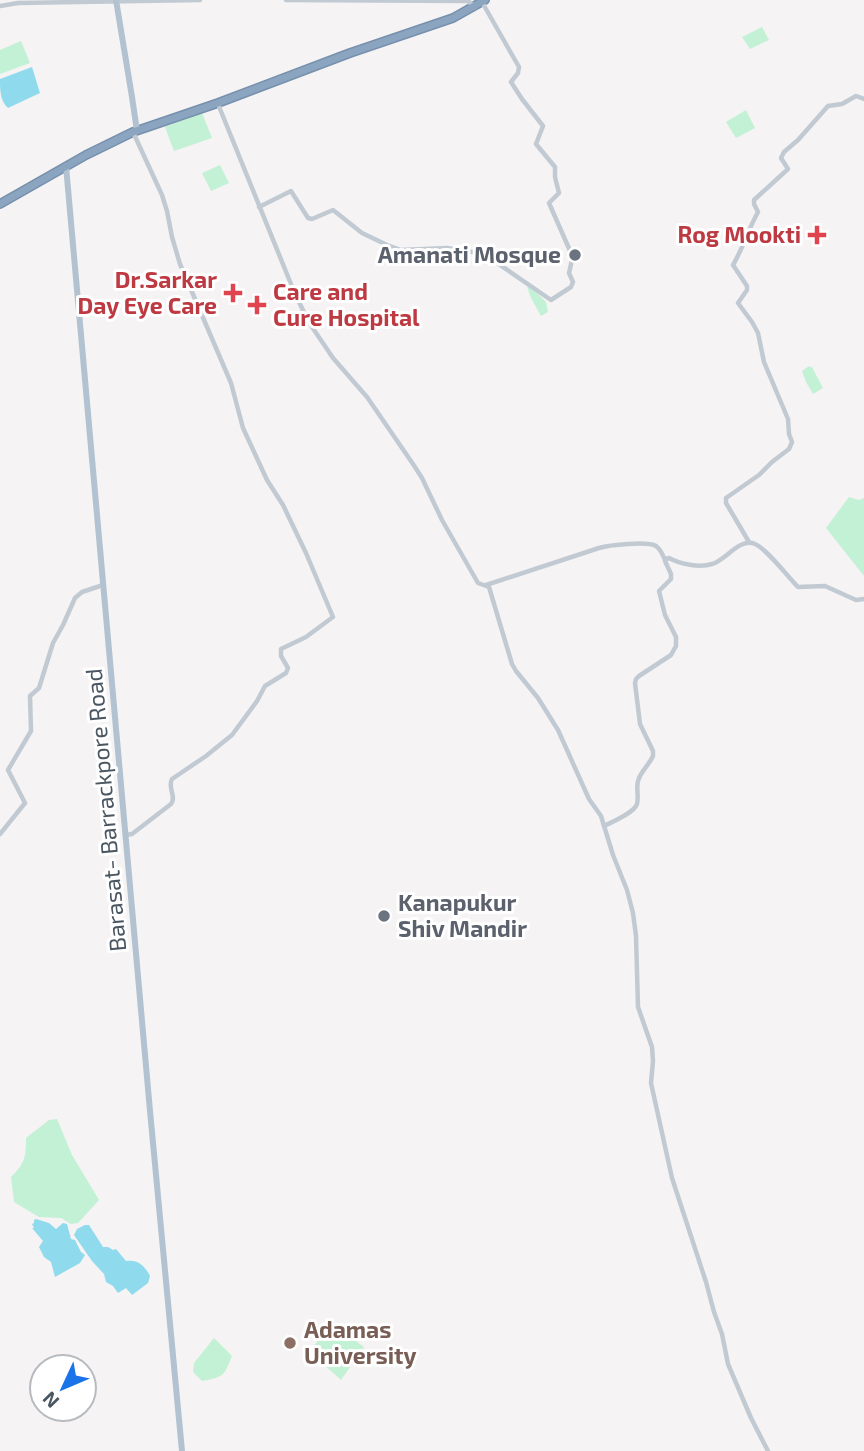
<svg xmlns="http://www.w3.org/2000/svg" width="864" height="1451" font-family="'Exo 2',sans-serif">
<rect width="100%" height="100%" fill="#f5f3f3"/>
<g fill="#c3f1d5">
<polygon points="762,27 769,40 750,49 742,37"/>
<polygon points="21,41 30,63 0,74 0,50"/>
<polygon points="746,110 755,128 736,138 726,122"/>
<polygon points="202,113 212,138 174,151 165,127"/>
<polygon points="220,165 229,183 211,191 202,173"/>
<polygon points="527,287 531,287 546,302 548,312 541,316 531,298"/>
<polygon points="809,366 810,367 812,367 823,388 813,394 806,382 802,371"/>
<polygon points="849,497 859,500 864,498 864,576 826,528"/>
<path d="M57 1119 72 1155 99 1200 78 1223 71 1224 61 1218 39 1217 14 1202 11 1177C25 1163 26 1158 26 1138L49 1120Z"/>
<polygon points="333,1324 364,1347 341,1380 309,1351"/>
<path d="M214 1338 232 1356C224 1375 225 1377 202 1381L193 1372 194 1363Z"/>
</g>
<g fill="#90daee">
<path d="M32 67 40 93 8 108C0 101 0 90 0 79Z"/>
<polygon points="36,1219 49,1223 56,1229 63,1223 67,1224 71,1239 75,1240 81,1252 85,1255 80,1263 55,1277 51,1262 44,1257 39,1247 43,1241 32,1228 34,1228 32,1224 34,1223 34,1220"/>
<path d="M85 1225H89L103 1247H108L113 1250 116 1249 126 1261C138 1259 145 1266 150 1276L148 1283 132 1295 126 1288 118 1293 113 1286 106 1282 104 1274 92 1261 74 1235 77 1229Z"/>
</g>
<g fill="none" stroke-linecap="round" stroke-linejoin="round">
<g stroke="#7690ad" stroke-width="10">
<polyline id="highway" points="0,204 86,155 133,132 218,103 350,53 453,18 485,0"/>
</g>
<g stroke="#c1cad2" stroke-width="4.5">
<polyline points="286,0 468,1 475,7"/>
<polyline points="0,6 18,3 200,0"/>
<polyline points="218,104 293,289 308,321 333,358 367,397 413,464 422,478 442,520 478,583 489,587 512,664 516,671 538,698 558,730 589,799 601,816 613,855 627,890 633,913 636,936 638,1007 652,1047 653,1061 651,1083 672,1178 706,1282 714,1312 722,1334 728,1364 751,1418 768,1451"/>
<polyline points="259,207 291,191 308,218 312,219 333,210 362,233 387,245 401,250 447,248 484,254 551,300 571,287 573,282 569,273 572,260 571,253 549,203 559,193 555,177 555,167 536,144 543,126 522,99 511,82 518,73 519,67 482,2"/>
<path d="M749 542 726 503V498L759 475 772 462 789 449 792 442 789 434 788 419 764 362 758 333 752 322 738 303 747 290V286L733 265C743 248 748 230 758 212L754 204V200L788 169 781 158 784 152 798 140 828 106 842 104 856 96 864 99"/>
<path d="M486 585 599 548C609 545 648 541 656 546 660 549 663 555 665 560"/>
<path d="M604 826C612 822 634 813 637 804 639 797 636 788 638 781 641 771 649 765 653 756V751L640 724 635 683 636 679 639 676 671 655 676 646V637L665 615 659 591 671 579V574L665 561 666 559 669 558C680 564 699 568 712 564 725 561 740 537 755 544 767 549 788 577 798 587L825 586 856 600 864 599"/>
<polyline points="0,834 25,803 8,770 31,731 30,696 39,688 53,643 63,625 75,598 82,592 103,585"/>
<path d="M126 835 132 834 171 804C177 796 167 788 172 779L206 756 232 735 257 701 265 686 286 673 288 668 281 656V649L306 637 333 617 306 553 283 505 267 480 243 428 231 383 180 264 172 237 167 211 162 195 133 132"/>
</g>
<g stroke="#b3c2d1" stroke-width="6">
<polyline points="132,97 137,131"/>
<polyline points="66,166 150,1111 182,1451"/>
</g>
<use href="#highway" stroke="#8ba5c1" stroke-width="7"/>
<polyline stroke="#b3c2d1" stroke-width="6" points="116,0 132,97"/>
</g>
<g fill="#e0444e" stroke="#fff" stroke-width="2.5">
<path d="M813.5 224.5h7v7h7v7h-7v7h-7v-7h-7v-7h7z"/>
<path d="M229.5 282.5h7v7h7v7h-7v7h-7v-7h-7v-7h7z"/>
<path d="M253.5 294.5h7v7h7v7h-7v7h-7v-7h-7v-7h7z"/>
</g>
<g fill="#6b7280" stroke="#fff" stroke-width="2.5">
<circle cx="575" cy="255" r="7"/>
<circle cx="384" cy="916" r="7"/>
</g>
<circle fill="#8d6e63" stroke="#fff" stroke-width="2.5" cx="290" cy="1343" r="7"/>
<g text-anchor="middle" stroke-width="6" stroke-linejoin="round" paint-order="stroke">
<g font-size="23" font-weight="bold" fill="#be3a42" stroke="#fff" text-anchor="end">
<text x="801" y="243">Rog Mookti</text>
<text x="217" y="288">Dr.Sarkar<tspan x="217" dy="26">Day Eye Care</tspan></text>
<text x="273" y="300" text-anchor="start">Care and<tspan x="273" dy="26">Cure Hospital</tspan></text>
</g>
<g font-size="23" font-weight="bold" fill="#5b616d" stroke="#fff" text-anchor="end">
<text x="561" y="263">Amanati Mosque</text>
<text x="398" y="911" text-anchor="start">Kanapukur<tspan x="398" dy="26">Shiv Mandir</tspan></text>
</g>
<g font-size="23" fill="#4a5661" stroke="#fff">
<text transform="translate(106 810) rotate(-95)" y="8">Barasat- Barrackpore Road</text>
</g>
<g font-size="23" font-weight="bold" fill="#785e54" stroke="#fff" text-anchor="start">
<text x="304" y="1338">Adamas<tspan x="304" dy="26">University</tspan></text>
</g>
</g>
<g transform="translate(63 1388) rotate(226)"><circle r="33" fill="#ffffff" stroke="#b7bbc0" stroke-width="2"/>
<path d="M0-5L12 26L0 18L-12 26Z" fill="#1a73e8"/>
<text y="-10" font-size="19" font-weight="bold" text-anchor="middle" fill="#4a5661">N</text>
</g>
</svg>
